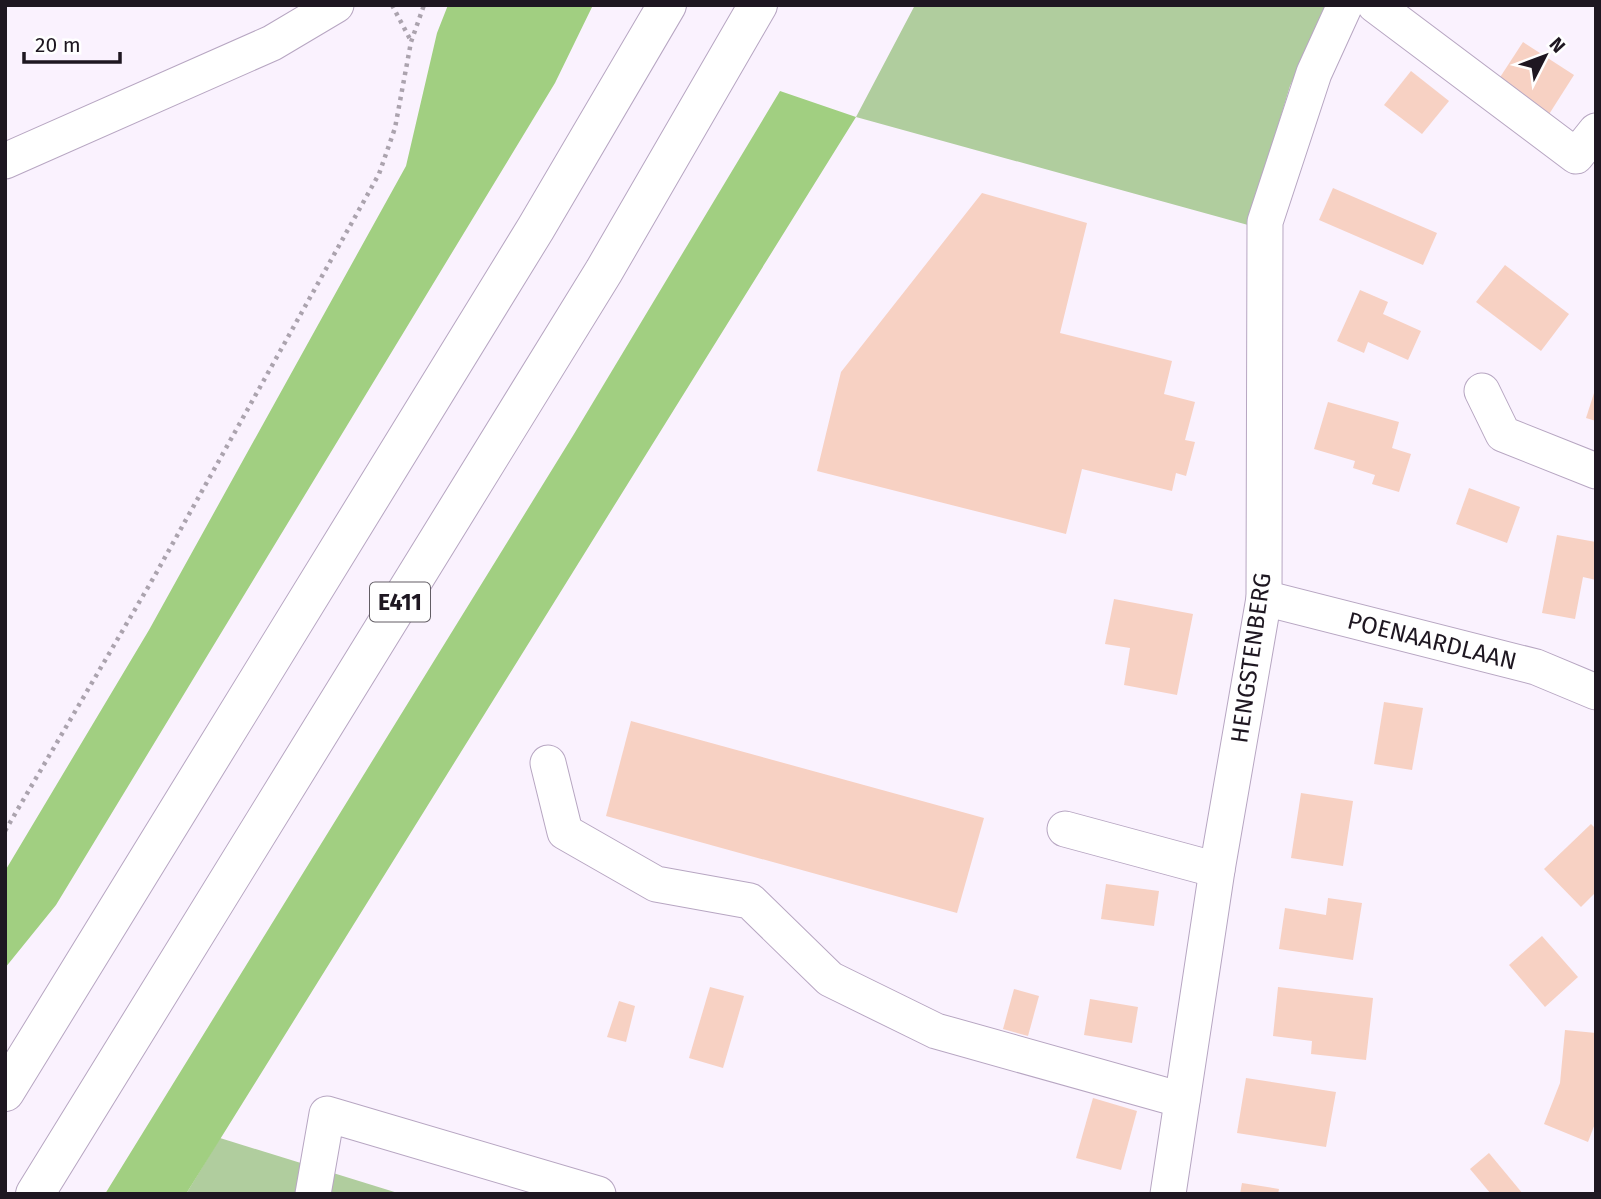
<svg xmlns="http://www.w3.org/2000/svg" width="1601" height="1199" font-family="'Fira Sans',sans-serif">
<rect width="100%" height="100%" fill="#faf2fe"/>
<g fill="#b0cd9e">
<polygon points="915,5 1328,5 1290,86 1248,225 856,117"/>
<polygon points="220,1138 401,1194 186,1194"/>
</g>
<g fill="#a1cf81">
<polygon points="448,5 593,5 555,83 56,905 5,968 5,871 149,630 406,166 437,33"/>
<polygon points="780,91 856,117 186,1194 105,1194 574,434"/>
</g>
<g fill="#f7d1c3">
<polygon points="1523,42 1574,75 1546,119 1495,85"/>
<polygon points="1411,71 1449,101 1422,134 1384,105"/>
<polygon points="1333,188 1437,233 1423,265 1319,220"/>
<polygon points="982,193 1087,223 1060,333 1172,361 1164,394 1195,402 1185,440 1195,442 1186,476 1176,473 1172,491 1082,469 1066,534 817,471 841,372"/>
<polygon points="1505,265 1569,314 1541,351 1476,302"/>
<polygon points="1360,290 1388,302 1383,314 1421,331 1408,360 1368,342 1364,353 1337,341"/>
<polygon points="1595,390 1596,390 1596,421 1586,418"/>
<polygon points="1328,402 1399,422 1392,448 1411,454 1399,492 1372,484 1375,475 1353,468 1355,461 1314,449"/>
<polygon points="1469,488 1520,507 1507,543 1456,524"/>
<polygon points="1557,535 1596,542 1596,580 1583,577 1575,619 1542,613"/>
<polygon points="1114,599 1193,614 1177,695 1124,685 1130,648 1105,644"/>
<polygon points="1384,702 1423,708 1412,770 1374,764"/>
<polygon points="631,721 984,818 957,913 606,816"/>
<polygon points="1301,793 1353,801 1343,866 1291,858"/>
<polygon points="1591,824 1596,829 1596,892 1581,907 1544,869"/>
<polygon points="1106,884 1159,891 1154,926 1101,919"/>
<polygon points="1328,898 1362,903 1353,960 1279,949 1285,908 1326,915"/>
<polygon points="1542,936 1578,977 1545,1007 1509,965"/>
<polygon points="710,987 744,996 723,1068 689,1058"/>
<polygon points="1278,987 1373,998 1366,1060 1311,1054 1312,1041 1273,1036"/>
<polygon points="1014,989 1039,996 1028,1036 1003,1029"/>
<polygon points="1090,999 1138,1007 1132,1043 1084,1035"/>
<polygon points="619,1001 635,1006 626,1042 607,1037"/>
<polygon points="1565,1030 1596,1033 1596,1121 1588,1142 1544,1124 1560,1083"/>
<polygon points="1246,1078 1336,1092 1326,1147 1237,1133"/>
<polygon points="1093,1098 1137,1111 1121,1170 1076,1158"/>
<polygon points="1489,1153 1523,1194 1491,1194 1470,1169"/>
<polygon points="1242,1183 1279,1189 1278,1194 1240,1194"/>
</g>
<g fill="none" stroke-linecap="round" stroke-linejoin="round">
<g stroke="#b7a6c2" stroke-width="37">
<g id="minor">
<polyline points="1375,5 1576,156 1596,131"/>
<polyline points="5,161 272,43 336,5"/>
<polyline points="1482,391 1503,434 1596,471"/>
<polyline points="1264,598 1536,667 1596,692"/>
<polyline points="548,763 565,832 656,884 750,901 830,979 936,1031 1182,1100"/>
<polyline points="1065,829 1217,870"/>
<polyline points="313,1194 327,1114 598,1194"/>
<polyline points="1168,1194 1217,870 1264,598 1265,222 1314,73 1345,5"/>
</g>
</g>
<g stroke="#b7a6c2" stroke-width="40">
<g id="highway">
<polyline points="5,1092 536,228 667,5"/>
<polyline points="35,1194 604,271 758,5"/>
</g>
</g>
<g stroke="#aba3ae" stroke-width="4.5" stroke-dasharray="3.5 5" stroke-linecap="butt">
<polyline points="392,5 411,41"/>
<polyline points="5,831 154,577 379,174 395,128 411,42 424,5"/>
</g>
<use href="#minor" stroke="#fff" stroke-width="35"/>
<use href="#highway" stroke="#fff" stroke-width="38"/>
</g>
<g text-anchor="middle" stroke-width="6" stroke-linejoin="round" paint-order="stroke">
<rect fill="#fff" stroke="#625d64" stroke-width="2" x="370" y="582.5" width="60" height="39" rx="5"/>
<g font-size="23" font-weight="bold" fill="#1e1721">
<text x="400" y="610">E411</text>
</g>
<g font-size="24" fill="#1e1721" stroke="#fff">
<text transform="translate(1432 641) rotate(14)" y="8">POENAARDLAAN</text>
<text transform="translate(1251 658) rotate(-82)" y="8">HENGSTENBERG</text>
</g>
</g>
<rect width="1601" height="1199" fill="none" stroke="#1e1721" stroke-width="14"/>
<g transform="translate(1545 56) rotate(48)" stroke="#ffffff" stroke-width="5" paint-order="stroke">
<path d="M0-5L12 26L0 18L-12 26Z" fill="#1e1721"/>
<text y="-10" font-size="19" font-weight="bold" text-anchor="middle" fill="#1e1721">N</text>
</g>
<path d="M24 52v10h96v-10" fill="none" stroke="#1e1721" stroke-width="3.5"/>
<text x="35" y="52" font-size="21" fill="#1e1721" stroke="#ffffff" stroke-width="5" paint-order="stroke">20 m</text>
</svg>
